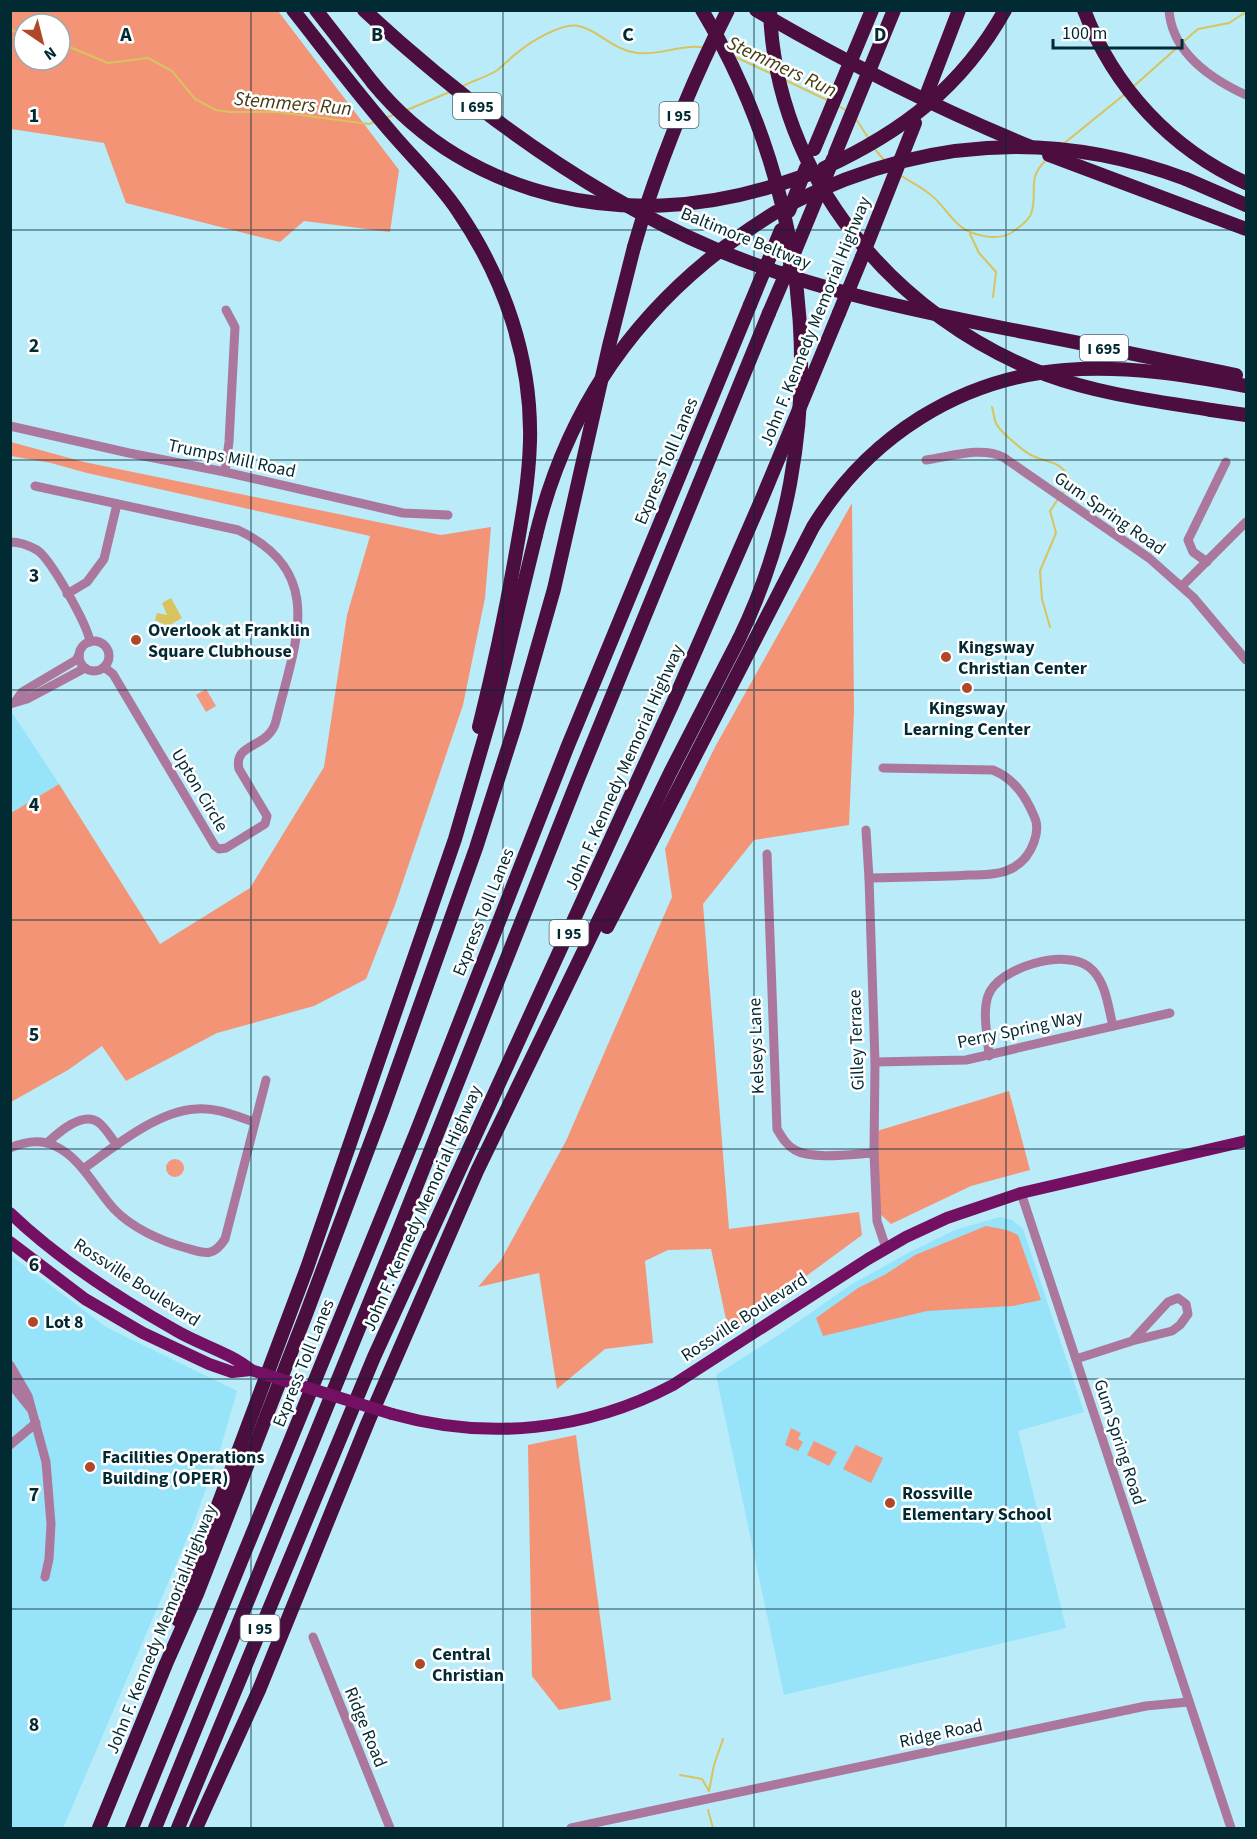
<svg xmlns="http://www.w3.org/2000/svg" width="1257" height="1839" font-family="'Source Sans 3',sans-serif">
<rect width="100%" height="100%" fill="#b9ebf9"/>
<g fill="#97e3f9">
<polygon points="13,714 59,784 11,813 10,715"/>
<polygon points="1000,1217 1012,1220 1023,1229 1084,1412 1018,1431 1066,1628 784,1695 716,1375 779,1335 849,1286 908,1253 955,1230"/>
<polygon points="10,1255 106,1327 237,1391 220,1450 194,1522 63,1828 11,1828"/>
</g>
<g fill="#f3987c">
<polygon points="206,689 216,706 206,712 196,695"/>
<circle cx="175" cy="1168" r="9"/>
<polygon points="791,1428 801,1433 798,1439 803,1442 798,1451 785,1445"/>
<polygon points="814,1441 837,1452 829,1466 807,1455"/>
<polygon points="856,1445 883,1458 871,1483 843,1469"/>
</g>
<g fill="#f49477" fill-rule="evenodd">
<path d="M10 11H278L399 170 390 232 304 221 280 242 126 203 104 143 11 129ZM24 24H60V60H24Z"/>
<polygon points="11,442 84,462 441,535 491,527 485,598 463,705 395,905 366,979 314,1006 217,1033 126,1081 102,1046 68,1070 11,1102 11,813 59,784 160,944 250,888 324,767 347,615 370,536 87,473 51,463 11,456"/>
<polygon points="852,503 854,711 849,825 754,840 703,904 729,1229 859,1212 862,1235 729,1333 711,1249 668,1250 645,1261 653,1343 605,1349 557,1389 539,1273 478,1287 501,1260 566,1141 672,897 665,849 715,747"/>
<polygon points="1009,1091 1030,1170 971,1186 891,1224 876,1210 877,1131"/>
<polygon points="986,1226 1007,1230 1018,1235 1041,1300 1013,1306 927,1311 823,1336 816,1318 858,1288 886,1274 915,1255"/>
<polygon points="576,1435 611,1700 559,1710 532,1676 528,1445"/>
</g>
<polygon fill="#d8c35e" points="171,598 182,618 168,626 155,620 157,613 167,615 162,603"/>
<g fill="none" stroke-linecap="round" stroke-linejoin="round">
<g stroke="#d8c35e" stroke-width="2">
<polyline points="10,30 24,33"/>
<polyline points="1183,42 1198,29 1229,23 1246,12"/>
<polyline points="60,43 108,63 148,58 172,71 195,99 216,110 230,112 277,112 369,124 374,122"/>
<polyline points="731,55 772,74"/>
<polyline points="785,80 829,101"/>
<path d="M463 86C473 81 486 77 496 71 503 66 510 58 517 53 530 42 562 22 579 26 598 30 613 50 637 53 660 56 683 43 705 48"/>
<polyline points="1134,86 1179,46"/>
<polyline points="837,105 847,111"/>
<polyline points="407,110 452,91"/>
<polyline points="385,118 396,114"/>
<polyline points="856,119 869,139"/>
<polyline points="1062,145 1125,94"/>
<polyline points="873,147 885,161"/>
<path d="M900 175C909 181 919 186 927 192 941 201 947 215 959 225 971 236 997 241 1011 233 1018 228 1028 222 1031 214 1039 190 1025 180 1047 159"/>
<polyline points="970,234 979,253 996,272 993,297"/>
<path d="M992 407C994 413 994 421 997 425 1001 432 1025 453 1033 456 1050 464 1061 460 1070 480L1062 495"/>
<polyline points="1050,627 1042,599 1040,571 1056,533 1050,511 1058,499"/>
<polyline points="680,1775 702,1779 709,1791"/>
<polyline points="709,1791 714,1765 723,1739"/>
<polyline points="708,1810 713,1828"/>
</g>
<g stroke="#ab779c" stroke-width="9">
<path d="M1169 10C1172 53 1211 79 1246 95"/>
<polyline points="10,426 129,453 225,472 403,513 448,515"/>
<path d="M926 460C949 457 981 446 1003 457L1149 558 1193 597 1246 660"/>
<polyline points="225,472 229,442 235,327 226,310"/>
<path d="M35 486 238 530C329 573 294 645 276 721 269 749 233 742 239 769L267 816 265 824 226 848 219 849 215 846 113 674 104 667"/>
<path d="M10 542C19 542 30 546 37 550 51 559 88 626 90 642"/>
<polyline points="1207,562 1193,552 1188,540 1226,462"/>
<polyline points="1182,586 1246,522"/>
<polyline points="67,594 87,582 104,559 117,504"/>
<circle cx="94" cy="656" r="15"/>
<polyline points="15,702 22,692 76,660 79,655"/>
<polyline points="10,704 27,699 85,668"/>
<polyline points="866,830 869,878 875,1062 874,1153 877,1221 886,1248"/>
<path d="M767 854 777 1129C782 1137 786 1145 795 1150 812 1160 854 1154 874 1153"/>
<path d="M869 878C903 877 936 877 970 875 982 875 995 875 1006 871 1020 866 1029 856 1034 842 1037 834 1038 824 1034 816 1025 795 1014 779 993 770L883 768"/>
<path d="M989 1056C988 1038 982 1013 988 996 998 967 1066 948 1089 967 1106 980 1108 1007 1113 1026"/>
<polyline points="875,1062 966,1060 1170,1013"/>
<path d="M47 1143C58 1133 82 1111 98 1122 106 1128 111 1138 117 1145"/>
<path d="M10 1148C24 1142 41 1139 55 1146 81 1158 95 1188 114 1209 132 1228 161 1241 186 1248 204 1253 213 1258 225 1239L266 1080"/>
<path d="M83 1169C114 1147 157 1111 196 1109 216 1107 236 1116 254 1122"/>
<polyline points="1021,1193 1231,1828"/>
<polyline points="1076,1359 1132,1341 1172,1331 1180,1325 1188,1314 1186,1304 1178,1298 1168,1302 1132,1341"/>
<polyline points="10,1365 28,1396 46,1462 51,1524 49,1559 45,1577"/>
<polyline points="10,1383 30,1408"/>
<polyline points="10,1445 36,1423"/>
<polyline points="313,1637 390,1828"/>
<polyline points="571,1828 1079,1720 1146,1706 1188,1702"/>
</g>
<g stroke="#741061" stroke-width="12">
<path d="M10 1213C56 1257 120 1299 175 1330 200 1345 229 1352 251 1370"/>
<polyline points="10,1242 85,1299 143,1333 209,1364 232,1372 251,1370"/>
<path d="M392 1414C487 1441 586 1431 673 1385L868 1259 906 1237 947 1218 1021 1193 1246 1141"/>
</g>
<g stroke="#4c0d3f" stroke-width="14">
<path d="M293 10C327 53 360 97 396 138 417 162 440 184 458 211 504 278 532 359 530 441 529 480 522 519 515 558 505 615 493 671 479 727"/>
<polyline points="316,10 373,83"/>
<path d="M364 10C468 106 584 193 715 249 811 289 911 310 1013 330 1088 344 1162 360 1236 375"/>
<path d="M756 10C845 62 936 108 1031 147"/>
<path d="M1084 10C1114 88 1171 149 1246 183"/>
<polyline points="926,96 959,10"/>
<polyline points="1049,155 1246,229"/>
<polyline points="1186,179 1246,205"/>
<path d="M645 210C668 141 695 75 728 10"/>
<polyline points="789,211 806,168"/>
<polyline points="862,257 915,123"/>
<polyline points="790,263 833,159"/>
<polyline points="1211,410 1246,415"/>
<path d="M607 927 813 527C868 437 960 378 1065 370 1125 365 1188 375 1246 386"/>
<polyline points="178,1620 197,1561 307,1268 455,839 498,691 536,535"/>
<polyline points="99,1828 166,1664 197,1594 305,1317 382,1112 476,848 515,726 554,589 609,346 634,247"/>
<polyline points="132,1828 416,1133 567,748 750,305"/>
<polyline points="155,1828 399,1230 578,779 769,313"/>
<polyline points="178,1828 374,1357 672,705 763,496 839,313"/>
<polyline points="196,1828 259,1690 368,1422 477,1171 670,773 739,639"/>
</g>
<polyline stroke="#741061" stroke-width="12" points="251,1370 392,1414"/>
<g stroke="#4c0d3f" stroke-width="14">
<path d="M702 10C816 199 836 439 739 639"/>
<path d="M770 10C775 177 895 318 1047 375 1099 394 1156 401 1211 410"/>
<path d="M373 83C470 201 628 230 770 187"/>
<polyline points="814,149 872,10"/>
<polyline points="835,154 894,10"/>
<path d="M824 168C902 132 962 87 1005 10"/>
<polyline points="783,183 807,175"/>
<path d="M788 205C917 139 1050 128 1186 179"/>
<polyline points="634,247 645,210"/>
<polyline points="750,305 781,230"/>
<polyline points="769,313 787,271"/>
<polyline points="839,313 862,257"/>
<path d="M536 535C570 394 653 287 776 212"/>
</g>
</g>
<path fill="none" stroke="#022a33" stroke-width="1.5" stroke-opacity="0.55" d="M251 10V1828M503 10V1828M754 10V1828M1006 10V1828M10 230H1246M10 460H1246M10 690H1246M10 920H1246M10 1149H1246M10 1379H1246M10 1609H1246"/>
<g fill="#b04827" stroke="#fff" stroke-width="2">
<circle cx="136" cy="640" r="6"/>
<circle cx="946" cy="657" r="6"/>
<circle cx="967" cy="688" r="6"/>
<circle cx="33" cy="1322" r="6"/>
<circle cx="90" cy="1467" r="6"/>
<circle cx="890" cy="1503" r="6"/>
<circle cx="420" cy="1664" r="6"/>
</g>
<g text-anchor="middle" stroke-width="5" stroke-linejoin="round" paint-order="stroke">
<g fill="#fff" stroke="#4e6a70" stroke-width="1.5">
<rect x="453" y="93" width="48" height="26" rx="4.5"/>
<rect x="659.5" y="102" width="39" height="26" rx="4.5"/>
<rect x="1080" y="335" width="48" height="26" rx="4.5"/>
<rect x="549.5" y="920" width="39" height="26" rx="4.5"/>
<rect x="240.5" y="1615" width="39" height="26" rx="4.5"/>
</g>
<g font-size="16" font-weight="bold" fill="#022a33">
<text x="477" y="112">I 695</text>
<text x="679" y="121">I 95</text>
<text x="1104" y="354">I 695</text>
<text x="569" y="939">I 95</text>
<text x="260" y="1634">I 95</text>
</g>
<g font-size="18" fill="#022a33" stroke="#fff">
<text transform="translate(746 238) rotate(22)" y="6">Baltimore Beltway</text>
<text transform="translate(815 321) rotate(-68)" y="6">John F. Kennedy Memorial Highway</text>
<text transform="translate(232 458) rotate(12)" y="6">Trumps Mill Road</text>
<text transform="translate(666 461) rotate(-67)" y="6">Express Toll Lanes</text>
<text transform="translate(1110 513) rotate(35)" y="6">Gum Spring Road</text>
<text transform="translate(624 767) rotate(-66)" y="6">John F. Kennedy Memorial Highway</text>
<text transform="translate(200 790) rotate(59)" y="6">Upton Circle</text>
<text transform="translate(483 912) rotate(-68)" y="6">Express Toll Lanes</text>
<text transform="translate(1020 1029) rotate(-12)" y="6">Perry Spring Way</text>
<text transform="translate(856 1040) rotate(-92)" y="6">Gilley Terrace</text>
<text transform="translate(756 1046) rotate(-92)" y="6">Kelseys Lane</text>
<text transform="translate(422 1208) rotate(-66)" y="6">John F. Kennedy Memorial Highway</text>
<text transform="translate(137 1282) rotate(33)" y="6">Rossville Boulevard</text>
<text transform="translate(744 1317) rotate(-33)" y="6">Rossville Boulevard</text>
<text transform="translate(303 1363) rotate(-68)" y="6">Express Toll Lanes</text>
<text transform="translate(1120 1442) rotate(72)" y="6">Gum Spring Road</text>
<text transform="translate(161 1629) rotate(-68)" y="6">John F. Kennedy Memorial Highway</text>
<text transform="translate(366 1727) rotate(68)" y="6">Ridge Road</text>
<text transform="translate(941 1733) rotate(-12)" y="6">Ridge Road</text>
</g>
<g font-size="18" font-weight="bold" fill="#022a33" stroke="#fff" text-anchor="start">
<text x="148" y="636">Overlook at Franklin<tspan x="148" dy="21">Square Clubhouse</tspan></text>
<text x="958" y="653">Kingsway<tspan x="958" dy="21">Christian Center</tspan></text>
<text x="967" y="714" text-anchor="middle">Kingsway<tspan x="967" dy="21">Learning Center</tspan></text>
<text x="45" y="1328">Lot 8</text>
<text x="102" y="1463">Facilities Operations<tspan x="102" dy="21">Building (OPER)</tspan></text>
<text x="902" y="1499">Rossville<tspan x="902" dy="21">Elementary School</tspan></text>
<text x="432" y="1660">Central<tspan x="432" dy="21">Christian</tspan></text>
</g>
<g font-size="20" font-style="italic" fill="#453c11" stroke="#fff">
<text transform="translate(782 66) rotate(25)" y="7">Stemmers Run</text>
<text transform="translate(293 103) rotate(5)" y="7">Stemmers Run</text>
</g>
</g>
<g font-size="20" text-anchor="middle" font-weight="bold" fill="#022a33" stroke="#fff" stroke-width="5" stroke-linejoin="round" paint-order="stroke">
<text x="126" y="41">A</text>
<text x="377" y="41">B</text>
<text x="628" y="41">C</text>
<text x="880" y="41">D</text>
<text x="34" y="122">1</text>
<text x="34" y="352">2</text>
<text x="34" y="582">3</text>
<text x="34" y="811">4</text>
<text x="34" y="1041">5</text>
<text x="34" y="1271">6</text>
<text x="34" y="1501">7</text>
<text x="34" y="1731">8</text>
</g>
<rect width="1257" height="1839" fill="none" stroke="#022a33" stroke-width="24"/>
<g transform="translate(42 42) rotate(145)"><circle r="28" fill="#ffffff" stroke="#9aaaad" stroke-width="1.5"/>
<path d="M0-4.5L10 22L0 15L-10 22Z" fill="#b04827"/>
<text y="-9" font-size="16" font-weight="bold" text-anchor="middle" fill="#022a33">N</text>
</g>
<path d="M1053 39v9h129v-9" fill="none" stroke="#022a33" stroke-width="3"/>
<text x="1062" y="39" font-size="18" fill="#022a33" stroke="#ffffff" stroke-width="4.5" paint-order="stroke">100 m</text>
</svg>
